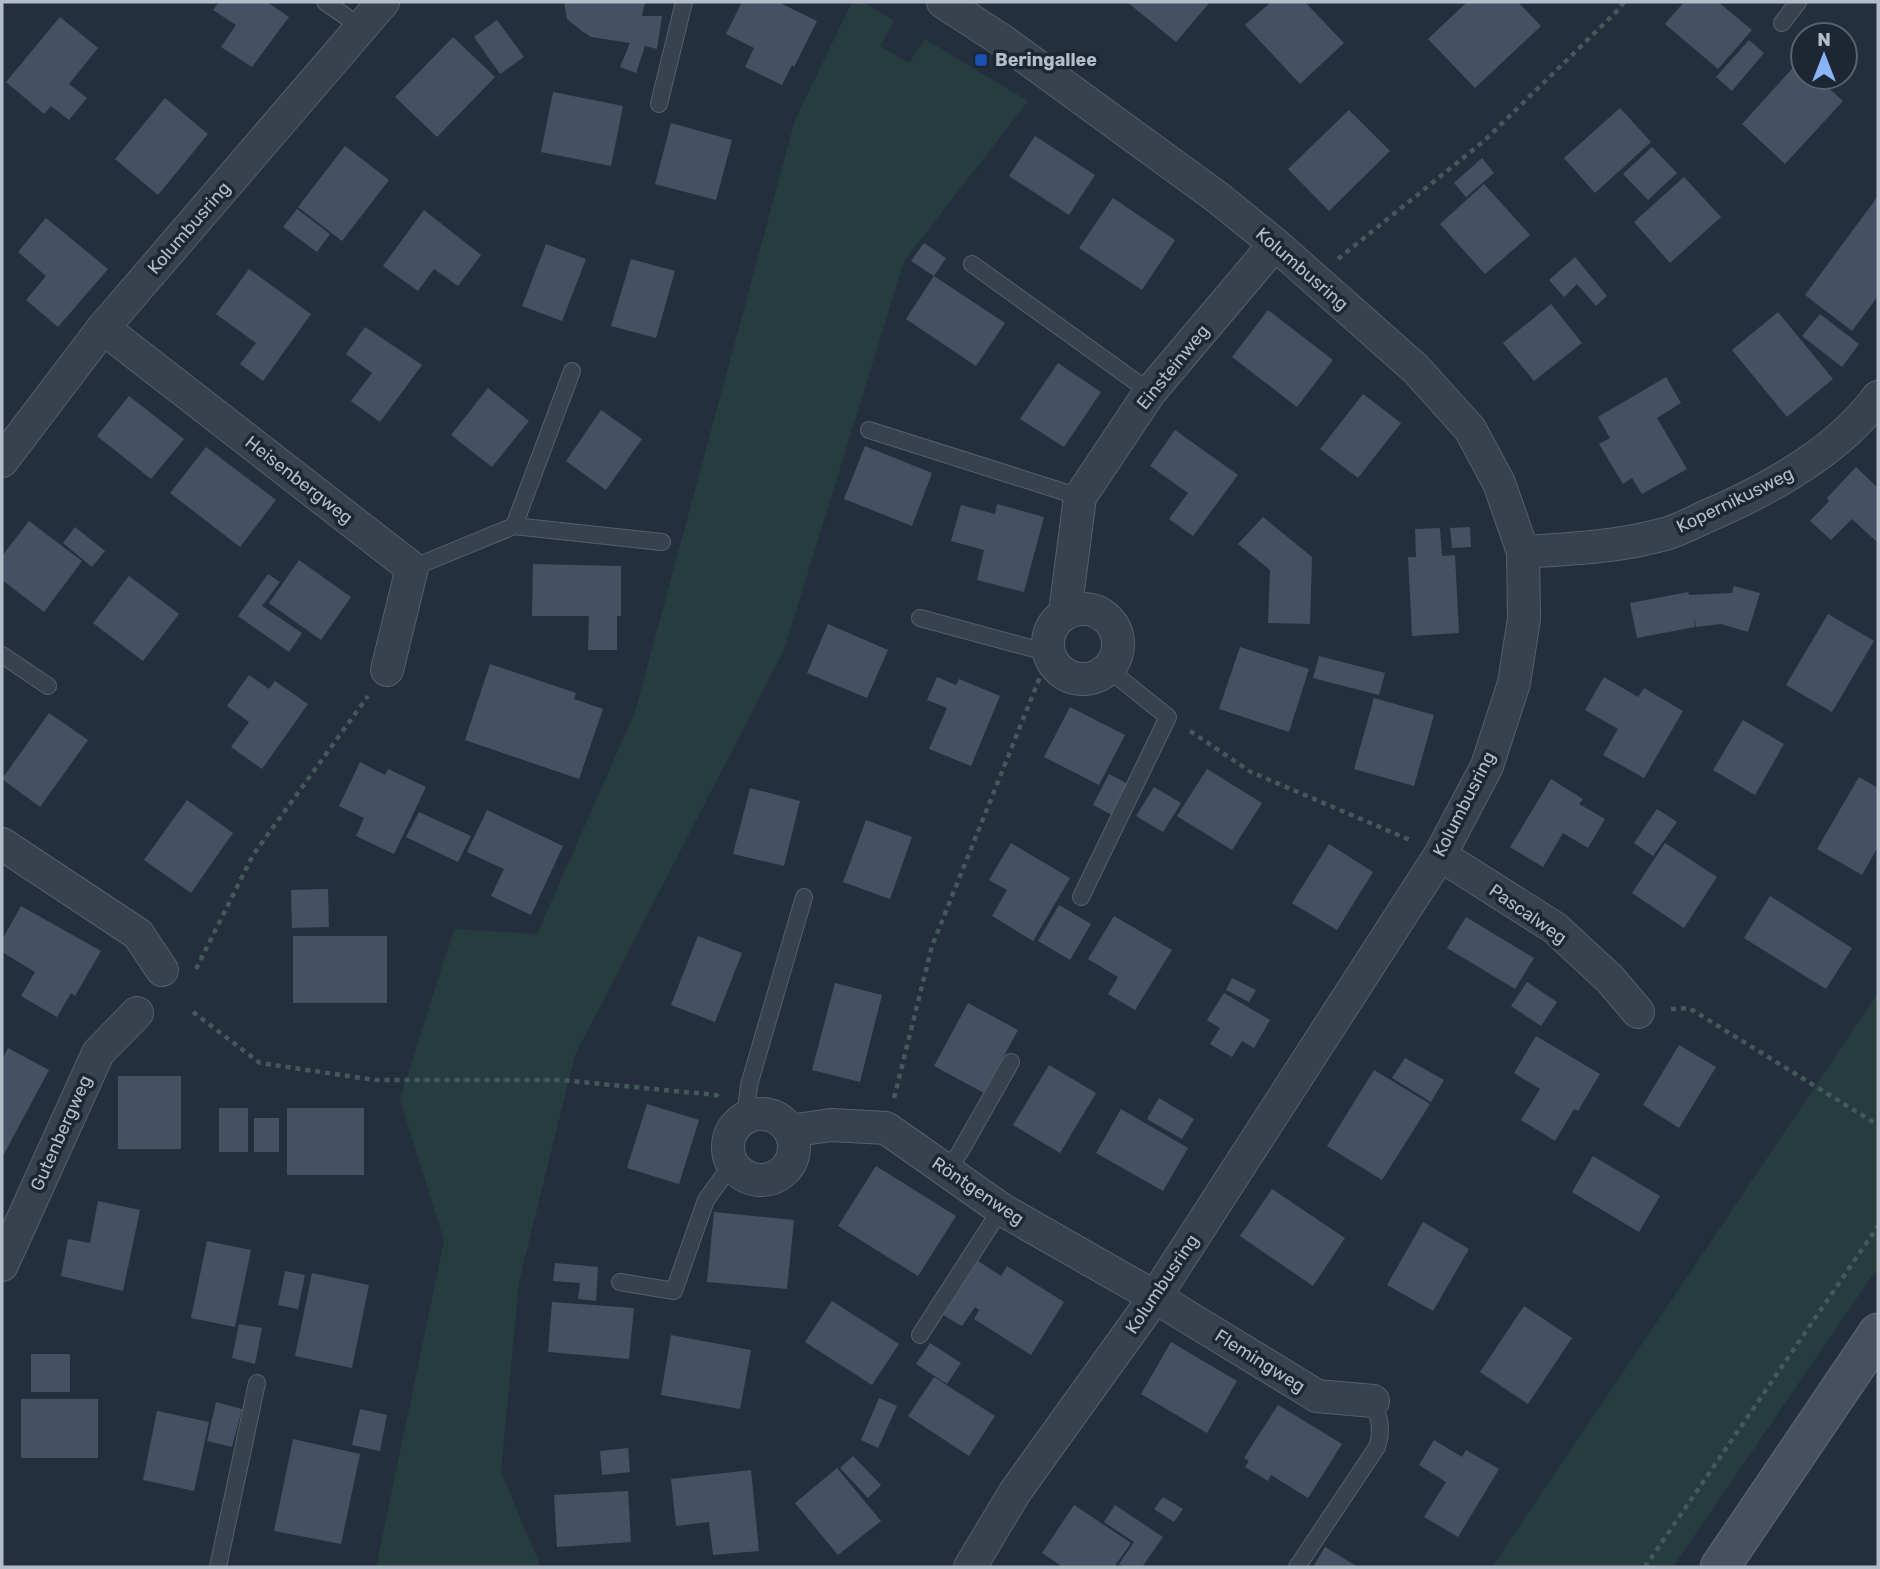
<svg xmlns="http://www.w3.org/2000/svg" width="1880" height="1569" font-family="Rubik,sans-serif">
<rect width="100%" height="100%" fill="#242f3e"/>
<g fill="#263c3f">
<polygon points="852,2 863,2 894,21 880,46 909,63 925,39 1028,101 904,261 784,650 575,1055 519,1282 501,1472 541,1567 376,1567 444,1241 400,1099 454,929 537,934 635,712 795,120"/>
<polygon points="1878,993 1878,1267 1673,1567 1492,1567"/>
</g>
<g fill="#455162">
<polygon points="219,2 267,2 289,17 252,67 221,47 236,25 213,10"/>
<polygon points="564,2 645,2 642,16 662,16 657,49 645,46 636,73 620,67 630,43 591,37 582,31 567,19"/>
<polygon points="742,2 778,2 817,21 794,67 792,65 782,85 745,67 754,48 726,34"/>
<polygon points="1127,2 1210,2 1176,42"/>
<polygon points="1271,2 1305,2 1344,43 1300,84 1245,25"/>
<polygon points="1467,2 1518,2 1541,26 1475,88 1428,39"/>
<polygon points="1684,2 1718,2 1752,30 1718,69 1665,24"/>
<polygon points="60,17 98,48 69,84 87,98 69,120 51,106 44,114 6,82"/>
<polygon points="497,20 524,57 500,74 474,37"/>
<polygon points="453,37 495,77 437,137 395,97"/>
<polygon points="1749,40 1764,53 1732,91 1716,77"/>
<polygon points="1799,61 1803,65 1803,77 1816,77 1843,101 1785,164 1742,124"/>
<polygon points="553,92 623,106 611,166 541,152"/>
<polygon points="165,98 208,134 158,195 115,159"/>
<polygon points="1620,108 1651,142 1595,193 1564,158"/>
<polygon points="1349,110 1390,151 1329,211 1288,169"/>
<polygon points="671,123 732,140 716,200 655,184"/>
<polygon points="1035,136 1095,175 1069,215 1009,176"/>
<polygon points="345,146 389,180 342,241 298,207"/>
<polygon points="1652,147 1677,173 1648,200 1623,174"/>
<polygon points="1482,158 1494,173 1466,197 1454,183"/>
<polygon points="1684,177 1721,217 1670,263 1634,222"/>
<polygon points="1484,184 1530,235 1485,274 1440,224"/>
<polygon points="1878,196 1878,296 1852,331 1805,295"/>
<polygon points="1113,198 1175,240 1142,290 1079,248"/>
<polygon points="297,209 330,234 317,252 283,227"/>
<polygon points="424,210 481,255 458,286 434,269 418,291 383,266"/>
<polygon points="46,218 108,269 58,327 26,300 46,276 18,252"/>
<polygon points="924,243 946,258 934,276 911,261"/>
<polygon points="546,244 586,259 562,321 522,306"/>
<polygon points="1575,257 1607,296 1596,306 1577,284 1564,297 1549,280"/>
<polygon points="631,259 675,271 656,338 611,326"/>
<polygon points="249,269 311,314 263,381 240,364 256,343 216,314"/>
<polygon points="934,276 1005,323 976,366 906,319"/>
<polygon points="1551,304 1582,343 1534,381 1503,343"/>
<polygon points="1268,310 1333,360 1297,407 1232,357"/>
<polygon points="1778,312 1833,379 1787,417 1732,350"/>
<polygon points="1820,314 1859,344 1842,367 1802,336"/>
<polygon points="365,327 422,365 380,422 351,401 372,373 346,354"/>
<polygon points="1058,363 1101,392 1064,447 1020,419"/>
<polygon points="1666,377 1681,403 1657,418 1687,469 1642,494 1632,478 1623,484 1599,444 1610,438 1598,417"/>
<polygon points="488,388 529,421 492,467 451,435"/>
<polygon points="1363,394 1401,423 1358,478 1320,449"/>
<polygon points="129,396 184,439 151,479 97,436"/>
<polygon points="601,410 642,439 606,490 566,461"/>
<polygon points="1175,430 1238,475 1193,536 1169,519 1188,493 1150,466"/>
<polygon points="865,446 932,473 912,526 844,499"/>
<polygon points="206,447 276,500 240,547 170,493"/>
<polygon points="1856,467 1878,488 1878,543 1852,519 1831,540 1810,521 1829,501 1827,498"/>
<polygon points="997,504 1044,517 1024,592 977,580 984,550 951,541 961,505 995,514"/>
<polygon points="1263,517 1312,557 1310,624 1268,623 1270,570 1238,544"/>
<polygon points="29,521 82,561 44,612 2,580 2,556"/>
<polygon points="75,527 105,551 92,567 63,543"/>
<polygon points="1470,527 1471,547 1452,548 1450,528"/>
<polygon points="1440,528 1442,556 1455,555 1459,633 1412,636 1408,557 1416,557 1415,529"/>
<polygon points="299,560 351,597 321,640 269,603"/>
<polygon points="533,564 621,566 621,616 617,616 617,650 588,650 589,616 532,616"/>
<polygon points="268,574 280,582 262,606 302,633 289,652 238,616"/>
<polygon points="129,576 179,614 143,661 93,623"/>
<polygon points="1734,586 1760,593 1748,632 1721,624 1696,627 1694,616 1695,627 1637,638 1630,603 1688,592 1689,595 1732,593"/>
<polygon points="1828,614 1874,641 1832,712 1786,685"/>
<polygon points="828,624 888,650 867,698 807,673"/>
<polygon points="1240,647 1309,669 1289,732 1219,709"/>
<polygon points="1319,656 1385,673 1379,695 1313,678"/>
<polygon points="490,664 576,693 574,699 603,709 579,779 465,740"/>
<polygon points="249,675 269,689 275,681 308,704 262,769 231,747 249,722 227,706"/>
<polygon points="937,677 956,685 959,679 1000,696 971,766 929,749 947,708 927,700"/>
<polygon points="1604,677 1638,697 1644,688 1683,711 1644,778 1603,755 1618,729 1585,710"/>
<polygon points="1374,698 1434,715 1414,786 1354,769"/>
<polygon points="1070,707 1125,735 1099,785 1044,757"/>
<polygon points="49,713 88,740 40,807 2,779"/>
<polygon points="1743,720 1784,744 1755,795 1713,770"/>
<polygon points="360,762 385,775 388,769 426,787 394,854 356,836 364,818 339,806"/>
<polygon points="1207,769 1262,803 1232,850 1177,816"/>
<polygon points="1109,774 1130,785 1114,816 1093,805"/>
<polygon points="1859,777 1878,788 1878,847 1862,875 1817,849"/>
<polygon points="1551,779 1583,799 1579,804 1605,819 1588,848 1563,833 1543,867 1510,847"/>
<polygon points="1154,787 1181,803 1163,832 1136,816"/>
<polygon points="750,788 800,801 784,866 733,854"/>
<polygon points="187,800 233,833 191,893 144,860"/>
<polygon points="1657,809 1677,822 1653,856 1634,843"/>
<polygon points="487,810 563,846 531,915 491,896 504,869 467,852"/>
<polygon points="419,812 471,836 458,862 406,837"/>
<polygon points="866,820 912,837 890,899 843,882"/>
<polygon points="1011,843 1070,878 1033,941 992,916 1007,890 989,880"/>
<polygon points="1665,843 1717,877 1684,928 1632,893"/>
<polygon points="1329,844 1373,872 1337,930 1292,903"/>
<polygon points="328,889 329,927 292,928 291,890"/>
<polygon points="1770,896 1852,948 1826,989 1744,938"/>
<polygon points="1059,905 1091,924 1070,960 1038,941"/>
<polygon points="21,906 101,951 75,996 71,993 57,1017 21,996 35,972 2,952 2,940"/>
<polygon points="1114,916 1172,950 1135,1010 1108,994 1118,977 1088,959"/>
<polygon points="1466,917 1534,958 1515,989 1447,948"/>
<rect x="293" y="936" width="94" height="67"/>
<polygon points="698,936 742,953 715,1022 671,1005"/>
<polygon points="1232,978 1256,990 1249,1002 1226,990"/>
<polygon points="1527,982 1557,1002 1541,1026 1511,1006"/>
<polygon points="835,983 882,995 860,1082 812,1070"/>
<polygon points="1224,993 1270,1020 1254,1048 1242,1041 1232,1057 1210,1044 1220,1028 1207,1020"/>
<polygon points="968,1003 1018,1030 984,1093 934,1066"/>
<polygon points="1536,1036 1600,1074 1578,1111 1574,1109 1555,1141 1521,1120 1540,1089 1514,1073"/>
<polygon points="1679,1045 1716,1067 1679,1128 1643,1105"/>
<polygon points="8,1048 49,1070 4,1154 2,1153 2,1060"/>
<polygon points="1405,1058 1444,1080 1431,1102 1392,1078"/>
<polygon points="1049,1065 1096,1093 1060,1153 1013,1125"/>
<polygon points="1374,1070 1430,1104 1382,1180 1327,1146"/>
<rect x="118" y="1076" width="63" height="73"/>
<polygon points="1159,1098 1194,1119 1182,1139 1147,1119"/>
<polygon points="647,1104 699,1120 679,1184 627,1168"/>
<rect x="219" y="1108" width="29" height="44"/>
<rect x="287" y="1108" width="77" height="67"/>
<polygon points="1121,1109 1188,1148 1163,1191 1096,1153"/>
<rect x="254" y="1118" width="25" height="34"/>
<polygon points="1593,1156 1660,1196 1639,1232 1572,1192"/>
<polygon points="876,1166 956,1216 918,1276 838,1226"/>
<polygon points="1272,1189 1345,1238 1313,1286 1240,1236"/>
<polygon points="98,1201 140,1210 123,1291 61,1276 68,1239 90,1243"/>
<polygon points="714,1212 794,1220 787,1289 707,1282"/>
<polygon points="1423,1222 1469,1249 1433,1311 1387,1285"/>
<polygon points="207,1241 251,1250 235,1327 191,1318"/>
<polygon points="978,1261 1001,1276 1007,1266 1064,1302 1031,1355 974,1319 979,1310 975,1307 962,1326 943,1315"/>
<polygon points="555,1263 598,1267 596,1301 578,1299 580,1283 553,1281"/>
<polygon points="285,1271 305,1275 298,1309 278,1305"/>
<polygon points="312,1273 369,1285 352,1368 295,1356"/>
<polygon points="832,1301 899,1344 872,1385 805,1342"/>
<polygon points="552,1302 634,1308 629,1359 548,1352"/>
<polygon points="1524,1306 1572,1338 1528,1404 1480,1372"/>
<polygon points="239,1324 262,1328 255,1364 232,1358"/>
<polygon points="671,1335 751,1350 740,1409 661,1395"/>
<polygon points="1171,1342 1237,1381 1207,1433 1141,1394"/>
<polygon points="930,1343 961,1363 947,1384 916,1364"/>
<rect x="31" y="1354" width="39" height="38"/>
<polygon points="934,1377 995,1416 969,1456 908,1416"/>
<polygon points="879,1398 897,1406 878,1448 861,1440"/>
<rect x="21" y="1399" width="77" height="59"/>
<polygon points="216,1402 242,1409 232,1447 207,1441"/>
<polygon points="1278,1405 1342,1444 1308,1498 1271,1475 1268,1481 1245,1467 1249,1461 1244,1458"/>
<polygon points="360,1409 387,1415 380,1451 352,1445"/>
<polygon points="157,1411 209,1422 194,1491 143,1480"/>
<polygon points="293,1439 360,1454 341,1544 274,1531"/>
<polygon points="1434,1440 1462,1457 1466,1450 1499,1469 1458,1537 1424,1517 1446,1482 1419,1465"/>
<polygon points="628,1448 630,1472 602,1475 600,1451"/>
<polygon points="853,1456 881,1485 868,1498 840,1468"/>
<polygon points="837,1468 881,1521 838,1555 795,1503"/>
<polygon points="751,1470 759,1551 713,1555 709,1522 676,1526 671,1479"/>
<polygon points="628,1491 631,1542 557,1547 554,1495"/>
<polygon points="1163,1497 1183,1509 1174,1522 1154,1509"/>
<polygon points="1074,1505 1131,1543 1114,1567 1063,1567 1042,1553"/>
<polygon points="1115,1505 1163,1537 1142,1567 1124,1567 1119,1564 1134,1542 1104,1522"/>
<polygon points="1325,1547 1358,1567 1313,1567"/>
</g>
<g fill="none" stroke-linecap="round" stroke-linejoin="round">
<g stroke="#565f6c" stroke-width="18">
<g id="service">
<polyline points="325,2 361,27"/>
<polyline points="1782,23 1798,2"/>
<polyline points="659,104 684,2"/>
<polyline points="972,264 1150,392"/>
<polyline points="869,430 1080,497"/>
<polyline points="514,526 572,371"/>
<polyline points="412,568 514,526 662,542"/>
<polyline points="920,618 1049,653"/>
<polyline points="2,655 48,686"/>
<polyline points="1081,897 1168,717 1108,669"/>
<polyline points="745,1118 749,1085 804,897"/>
<polyline points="946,1171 960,1152 1011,1062"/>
<polyline points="620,1282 674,1291 706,1200 732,1164"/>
<polyline points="920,1335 1001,1209"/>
<polyline points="218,1567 257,1383"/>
<path d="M1297 1567 1377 1447C1383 1430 1379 1417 1373 1401"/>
</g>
</g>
<g stroke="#565f6c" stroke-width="34">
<g id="minor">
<polyline points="943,2 1003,41 1217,197 1275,244 1416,369 1470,429 1499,483 1523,552 1524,619 1514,683 1487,766 1440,855 1155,1297 1015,1492 970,1567"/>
<polyline points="103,328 412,568 387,670"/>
<polyline points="2,461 103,328 383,2"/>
<path d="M1523 552C1572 549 1618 547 1665 534 1679 530 1692 523 1705 517 1766 491 1838 452 1878 397"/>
<circle cx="1083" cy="644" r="35"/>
<polyline points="1065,613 1080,497 1150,392 1275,244"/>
<polyline points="2,844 138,934 162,970"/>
<polyline points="1440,855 1555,928 1610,979 1638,1012"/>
<circle cx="761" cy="1147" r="33"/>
<polyline points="790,1131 831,1125 886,1128 1001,1209 1155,1297 1317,1396 1373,1401"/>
<polyline points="2,1265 98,1053 137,1013"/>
</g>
</g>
<g stroke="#565f6c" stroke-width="41">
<polyline id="secondary" points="1720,1567 1878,1333"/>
</g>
<g stroke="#44595c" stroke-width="4.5" stroke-dasharray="5 5" stroke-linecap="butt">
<polyline points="1338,259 1484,141 1618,10 1624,2"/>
<polyline points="1190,731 1251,772 1410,840"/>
<polyline points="196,969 253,855 368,696"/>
<polyline points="1671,1009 1689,1008 1878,1125"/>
<polyline points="193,1012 260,1063 375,1080 561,1080 716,1095 722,1100"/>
<polyline points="894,1098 932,946 1040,677"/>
<polyline points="1645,1567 1878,1226"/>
</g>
<use href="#service" stroke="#38414e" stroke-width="16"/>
<use href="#minor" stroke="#38414e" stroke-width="32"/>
<use href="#secondary" stroke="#465061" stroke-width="38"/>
</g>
<rect fill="#1a4fb4" stroke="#1d2633" stroke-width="2.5" x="974" y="53" width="14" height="14" rx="3.5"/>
<g text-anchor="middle" stroke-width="7" stroke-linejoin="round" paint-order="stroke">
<g font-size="18" font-weight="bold" fill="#b4bcc9" stroke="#1d2633" text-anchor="start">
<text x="995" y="66">Beringallee</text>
</g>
<g font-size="18" fill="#b4bcc9" stroke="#1d2633">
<text transform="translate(189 228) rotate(-49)" y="6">Kolumbusring</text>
<text transform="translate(1302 269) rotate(41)" y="6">Kolumbusring</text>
<text transform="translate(1173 367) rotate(-51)" y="6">Einsteinweg</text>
<text transform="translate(299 480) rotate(38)" y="6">Heisenbergweg</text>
<text transform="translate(1735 500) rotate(-26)" y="6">Kopernikusweg</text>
<text transform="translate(1464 804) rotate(-63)" y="6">Kolumbusring</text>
<text transform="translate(1528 914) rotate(35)" y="6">Pascalweg</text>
<text transform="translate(61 1133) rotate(-66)" y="6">Gutenbergweg</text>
<text transform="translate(978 1191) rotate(34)" y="6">Röntgenweg</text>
<text transform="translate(1162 1284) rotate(-56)" y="6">Kolumbusring</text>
<text transform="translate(1260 1361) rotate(32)" y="6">Flemingweg</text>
</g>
</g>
<rect width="1880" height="1569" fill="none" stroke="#b4bcc9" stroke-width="7"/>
<g transform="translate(1824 56)"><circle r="33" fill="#1d2633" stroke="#59626f" stroke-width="2"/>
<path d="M0-5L12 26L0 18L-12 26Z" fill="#8ab4f8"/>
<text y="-10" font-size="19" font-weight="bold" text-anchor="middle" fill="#b4bcc9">N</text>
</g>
</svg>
